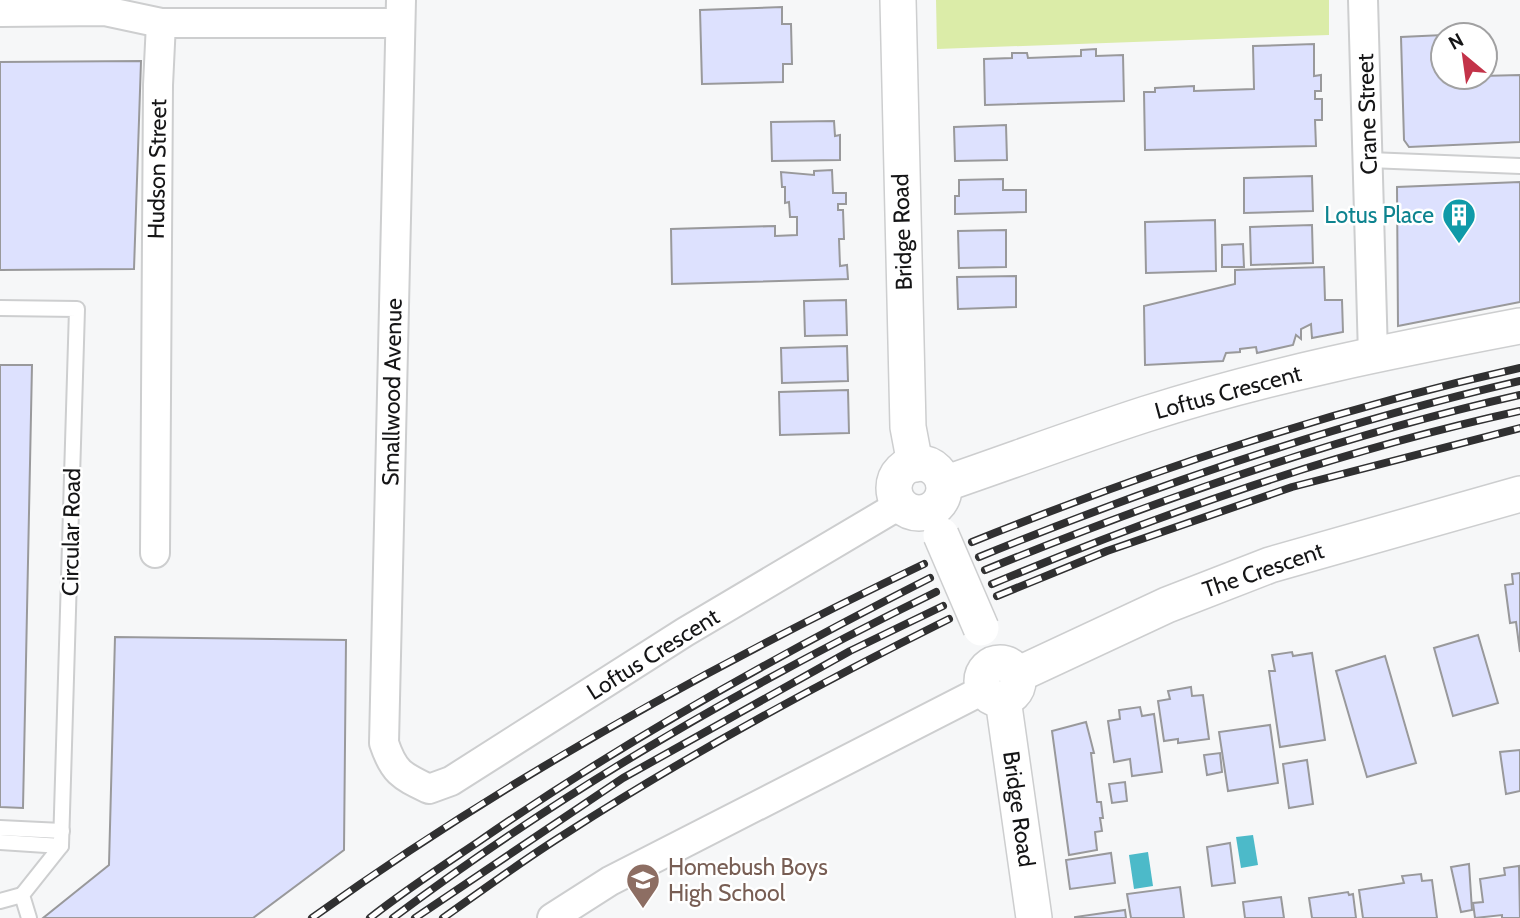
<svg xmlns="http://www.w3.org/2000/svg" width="1520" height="918" font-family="Cabin,sans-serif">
<rect width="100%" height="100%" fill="#f6f7f8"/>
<polygon fill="#dbeca8" points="936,0 1329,0 1329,35 937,49"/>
<g fill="#4cbac9">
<polygon points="1253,835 1258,865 1241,868 1236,837"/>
<polygon points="1148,852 1153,886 1134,889 1129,855"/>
</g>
<g fill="#dde1fe" stroke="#99999b" stroke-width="2">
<polygon points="782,7 782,24 791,24 792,64 783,64 783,82 702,84 700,10"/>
<polygon points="1443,35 1443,77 1520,75 1520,142 1409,147 1404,140 1401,37"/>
<polygon points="1314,44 1314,76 1321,75 1321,91 1315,91 1315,99 1322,99 1322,120 1315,120 1316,146 1145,150 1144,92 1155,92 1155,88 1194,86 1194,91 1254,89 1253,46"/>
<polygon points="1096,49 1096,56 1123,55 1124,101 985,105 984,59 1012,58 1012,53 1027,53 1028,58 1081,56 1081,50"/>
<polygon points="141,61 134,269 0,270 0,62"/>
<polygon points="834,121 835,136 840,135 840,160 772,161 771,122"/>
<polygon points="1006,125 1007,160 955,161 954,127"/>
<polygon points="832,170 833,193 846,193 846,204 838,204 838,210 843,210 844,239 839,239 840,266 847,265 848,279 672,284 671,229 775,226 775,236 797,235 797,217 790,217 789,202 785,203 785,187 782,187 781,172 814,175 814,171"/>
<polygon points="1312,176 1313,211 1244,213 1244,178"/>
<polygon points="1003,179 1003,190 1026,190 1026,212 955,214 955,196 959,196 959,180"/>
<polygon points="1520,182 1520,302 1398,326 1397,187"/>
<polygon points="1215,220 1216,271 1146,273 1145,222"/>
<polygon points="1312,225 1313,263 1251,265 1250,227"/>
<polygon points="1006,230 1006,267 959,268 958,231"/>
<polygon points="1243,244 1244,267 1222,267 1222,245"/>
<polygon points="1324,267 1325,300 1342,300 1343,332 1312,338 1311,324 1301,329 1301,339 1296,335 1293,345 1257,353 1256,347 1240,349 1240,352 1226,353 1223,361 1145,365 1144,306 1235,284 1235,270"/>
<polygon points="1016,276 1016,307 958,309 957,277"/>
<polygon points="846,300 847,335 805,336 804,301"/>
<polygon points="847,346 848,381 782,383 781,348"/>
<polygon points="0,365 32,365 23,808 0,807"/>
<polygon points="848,390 849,433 780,435 779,392"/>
<polygon points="1520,573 1520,652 1516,622 1510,623 1505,585 1513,584 1512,574"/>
<polygon points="1478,635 1498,703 1453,716 1434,648"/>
<polygon points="115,637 346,640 344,850 253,918 43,918 109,865"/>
<polygon points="1292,652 1293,656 1312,653 1325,740 1280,747 1269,671 1275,671 1272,655"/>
<polygon points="1385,656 1416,763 1367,777 1336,671"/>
<polygon points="1191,687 1192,696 1203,695 1209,739 1178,743 1178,739 1164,741 1158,701 1170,699 1168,691"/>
<polygon points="1140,707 1142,716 1154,714 1162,772 1132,776 1130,759 1114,762 1108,721 1120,719 1119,710"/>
<polygon points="1086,722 1094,753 1091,753 1097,802 1101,802 1103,818 1100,818 1102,831 1095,832 1097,850 1069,855 1052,731"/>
<polygon points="1270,725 1278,783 1228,791 1219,732"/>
<polygon points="1520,750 1520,791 1506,794 1500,752"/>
<polygon points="1220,753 1222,772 1207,775 1204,755"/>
<polygon points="1307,760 1313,804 1289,808 1283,764"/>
<polygon points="1125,782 1127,801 1112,803 1109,784"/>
<polygon points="1230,843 1235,883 1212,886 1207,847"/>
<polygon points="1111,853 1115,883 1070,889 1066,860"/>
<polygon points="1469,864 1472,910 1461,912 1451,867"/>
<polygon points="1519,866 1520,918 1502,918 1502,915 1475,918 1473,903 1483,902 1480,879 1505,875 1504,868"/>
<polygon points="1421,874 1422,881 1432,880 1437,918 1363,918 1359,890 1404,883 1402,876"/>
<polygon points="1180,887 1184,918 1131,918 1127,894"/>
<polygon points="1348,892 1349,895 1353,894 1356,918 1312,918 1309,898"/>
<polygon points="1281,897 1284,918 1245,918 1243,902"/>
<polygon points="1125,910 1126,918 1075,918 1075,917"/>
</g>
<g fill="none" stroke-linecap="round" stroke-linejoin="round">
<g stroke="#cdcecf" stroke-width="18">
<g id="service">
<polyline points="1369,160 1520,166"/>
<polyline points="0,308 77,309 61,846 0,842"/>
<polyline points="0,828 62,831"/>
<polyline points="0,901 22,895"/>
<polyline points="29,918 22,895 61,846"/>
</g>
</g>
<g stroke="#cdcecf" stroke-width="32">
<g id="minor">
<path d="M401 0 384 743C394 773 402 776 429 789L451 781 685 632 901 504"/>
<polyline points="1363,0 1373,355"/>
<polyline points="0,12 105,11 161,23 400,23"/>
<polyline points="155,553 158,85 161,23"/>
<polyline points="552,918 610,881 983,690"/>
</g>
</g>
<g stroke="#cdcecf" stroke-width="38">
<g id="tertiary">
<polyline points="898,0 908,427 915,464"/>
<circle cx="919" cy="488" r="25"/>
<path d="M944 484C1011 461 1078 436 1146 414 1268 375 1394 350 1520 326"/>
<circle cx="1000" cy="681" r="18"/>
<polyline points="1017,675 1167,605 1270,565 1520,494"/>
<polyline points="1003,699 1034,918"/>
</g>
</g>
<use href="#service" stroke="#fff" stroke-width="14"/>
<use href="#minor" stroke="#fff" stroke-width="28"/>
<use href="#tertiary" stroke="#fff" stroke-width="35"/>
<g stroke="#303031" stroke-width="8">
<g id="rail">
<path d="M972 542C1154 469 1329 411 1520 368"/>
<path d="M979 557C1155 485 1335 424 1520 381"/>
<path d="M985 570C1159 499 1336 437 1520 395"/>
<path d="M992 584C1163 513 1338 451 1520 411"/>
<polyline points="997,596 1107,551 1292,487 1520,428"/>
<path d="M312 918C504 780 710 666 924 564"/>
<path d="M370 918C404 891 441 867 478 842 622 742 774 657 930 578"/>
<path d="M393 918C563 790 746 685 936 592"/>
<polyline points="415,918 623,778 850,651 943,606"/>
<path d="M443 918C483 890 523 860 565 834 689 754 818 684 949 619"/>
</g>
</g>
<use href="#rail" stroke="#fff" stroke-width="5" stroke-dasharray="16" stroke-linecap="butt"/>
<g stroke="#cdcecf" stroke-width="38" stroke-linecap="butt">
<polyline id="tertiary-bridge" points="941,535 981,628"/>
</g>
<use href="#tertiary-bridge" stroke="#fff" stroke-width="35"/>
</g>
<defs>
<g id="building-pin" transform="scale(1.75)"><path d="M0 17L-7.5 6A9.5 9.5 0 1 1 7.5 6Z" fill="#0f9aa8" stroke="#fff"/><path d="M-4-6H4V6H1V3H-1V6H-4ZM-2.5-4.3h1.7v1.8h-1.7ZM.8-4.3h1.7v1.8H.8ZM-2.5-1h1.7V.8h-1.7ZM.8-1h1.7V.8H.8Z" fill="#fff"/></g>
<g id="school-pin" transform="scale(1.75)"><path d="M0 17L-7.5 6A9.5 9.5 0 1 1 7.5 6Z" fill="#8d6e63" stroke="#fff"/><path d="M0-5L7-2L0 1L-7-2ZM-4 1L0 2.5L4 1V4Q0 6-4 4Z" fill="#fff"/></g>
</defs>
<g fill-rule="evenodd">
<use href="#building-pin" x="1459" y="215"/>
<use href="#school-pin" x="643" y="880"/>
</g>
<g text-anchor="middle" stroke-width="5" stroke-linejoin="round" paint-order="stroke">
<g font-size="23" fill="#151516" stroke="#fff">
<text transform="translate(1367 114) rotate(-92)" y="8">Crane Street</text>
<text transform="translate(157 169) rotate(-89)" y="8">Hudson Street</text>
<text transform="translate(902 232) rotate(-92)" y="8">Bridge Road</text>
<text transform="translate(392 392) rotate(-89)" y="8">Smallwood Avenue</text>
<text transform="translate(1228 392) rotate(-15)" y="8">Loftus Crescent</text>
<text transform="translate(71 532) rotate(-89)" y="8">Circular Road</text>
<text transform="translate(1263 570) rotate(-19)" y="8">The Crescent</text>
<text transform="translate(653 654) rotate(-32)" y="8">Loftus Crescent</text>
<text transform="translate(1019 809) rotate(82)" y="8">Bridge Road</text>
</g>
<g font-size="23" fill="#0d838f" stroke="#fff" text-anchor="end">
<text x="1434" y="223">Lotus Place</text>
</g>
<g font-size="23" fill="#785e54" stroke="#fff" text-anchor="start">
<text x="668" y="875">Homebush Boys<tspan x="668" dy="26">High School</tspan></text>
</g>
</g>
<g transform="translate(1464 56) rotate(331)"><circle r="33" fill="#ffffff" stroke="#a1a1a2" stroke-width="2"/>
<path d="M0-5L12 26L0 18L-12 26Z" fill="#c33349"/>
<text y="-10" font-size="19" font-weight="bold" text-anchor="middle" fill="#151516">N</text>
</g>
</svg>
